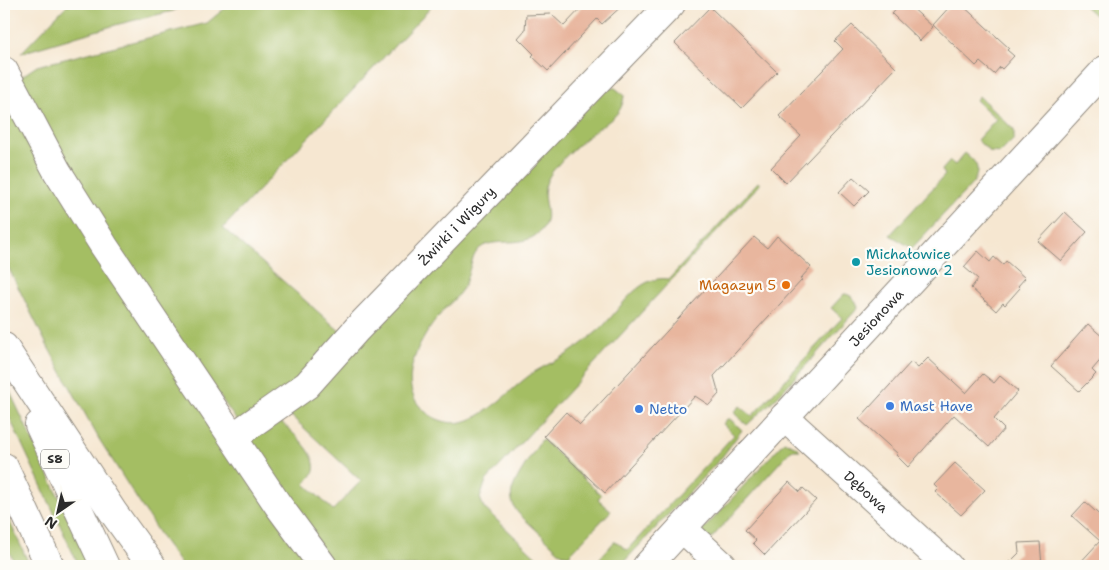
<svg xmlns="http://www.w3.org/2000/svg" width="1109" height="570" font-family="'Shantell Sans',sans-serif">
<rect width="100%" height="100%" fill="#fdfcf7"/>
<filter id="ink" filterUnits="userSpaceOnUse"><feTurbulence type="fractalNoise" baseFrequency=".02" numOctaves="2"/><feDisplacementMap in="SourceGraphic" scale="10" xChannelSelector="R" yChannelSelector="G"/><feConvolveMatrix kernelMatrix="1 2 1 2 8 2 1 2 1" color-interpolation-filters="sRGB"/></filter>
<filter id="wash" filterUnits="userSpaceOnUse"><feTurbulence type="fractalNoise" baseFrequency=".0096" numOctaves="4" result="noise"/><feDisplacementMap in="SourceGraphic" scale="20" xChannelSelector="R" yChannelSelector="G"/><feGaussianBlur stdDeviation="1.12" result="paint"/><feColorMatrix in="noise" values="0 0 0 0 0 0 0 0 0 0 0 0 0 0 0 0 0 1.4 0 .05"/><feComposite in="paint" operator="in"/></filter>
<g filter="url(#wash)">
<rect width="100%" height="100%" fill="#f6e7d1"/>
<g fill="#a4be64" stroke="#687448">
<polygon points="68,4 186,4 173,11 119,24 21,53"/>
<polygon points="230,4 434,4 223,228 342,333 294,388 239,424 79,194 19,78 37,66 207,23"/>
<polygon points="1082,4 1105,4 1105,25"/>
<path d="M604 86 615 88 624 95C623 116 606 122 592 133 580 143 566 155 556 167 551 173 547 179 545 187 541 206 556 219 536 235 520 248 491 236 478 250 469 260 470 278 461 291 455 300 445 307 439 316 416 344 391 393 433 417 442 422 453 424 462 422 491 415 512 386 536 371 546 365 556 361 566 355 577 348 589 338 599 330 620 311 637 274 669 279L758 182 760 184 486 481 480 498 484 508 546 566H333L247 435 279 420C291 432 318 452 314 471 313 475 308 480 305 484L333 510 361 481 289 414Z"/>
<polygon points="4,88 313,566 182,566 163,540 99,439 48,347 4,259"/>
<polygon points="979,96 1014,130 1014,139 1000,153 990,152 977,140 996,119 976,100"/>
<path d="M965 153C977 163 981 168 973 183L912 248 890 235 945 175 942 170 950 161 955 165Z"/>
<path d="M844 294C851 294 857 301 858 308L780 394 747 425 735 414V411L740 406 752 416 842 318 831 308Z"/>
<polygon points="4,379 11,394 91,566 79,566 4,406"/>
<polygon points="727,419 730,419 742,430 722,457 620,566 593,566 614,542 617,542 627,550 734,435 723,424"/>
<path d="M542 439 601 495 598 499 611 511 569 555 562 554 519 514C513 507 509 497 513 488 517 475 534 452 542 439Z"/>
<polygon points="784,442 795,446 800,450 791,450 709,541 702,531"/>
<polygon points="4,509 30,566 16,566 4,540"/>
</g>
<g id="blocks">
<g fill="#e8b69e">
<polygon points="581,4 624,4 602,24 597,19 548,71 532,56 534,54 518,38 525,30 526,15 551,14 564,26 583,6"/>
<polygon points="901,4 908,4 933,27 920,41 892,14"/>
<polygon points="952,4 961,4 1009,48 1007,50 1014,56 1002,69 1000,67 994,74 980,62 976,66 933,25"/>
<polygon points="710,7 777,72 742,108 675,43"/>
<polygon points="852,25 896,68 786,183 771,168 801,136 779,116 843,49 835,41"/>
<polygon points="853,177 869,191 854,206 839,192"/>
<polygon points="1065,212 1087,232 1061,261 1038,241"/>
<polygon points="777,236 811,267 800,279 802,280 714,376 719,394 709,405 695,396 605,493 544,436 566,412 580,425 754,237 767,248"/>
<polygon points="978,251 990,262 994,257 1003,265 1006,261 1025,278 1018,286 1020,288 1005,305 1003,303 996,311 971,288 978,279 964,267"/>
<polygon points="1088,324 1105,339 1105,355 1092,370 1096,374 1079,391 1051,366"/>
<polygon points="928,358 966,393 983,374 994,383 1000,376 1018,391 994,419 1004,429 989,447 954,415 908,467 896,455 898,454 859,419 911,362 918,368"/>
<polygon points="955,463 985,490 961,515 935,492 938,489 934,485"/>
<polygon points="789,482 800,492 803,488 816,500 765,555 753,543 756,540 745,530"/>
<polygon points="1085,502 1105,520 1105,566 1077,566 1100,541 1072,516"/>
<polygon points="1040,542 1042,566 1006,566 1019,553 1018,543"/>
</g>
</g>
</g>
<g filter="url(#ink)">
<use href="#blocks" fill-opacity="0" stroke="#90897e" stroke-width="1"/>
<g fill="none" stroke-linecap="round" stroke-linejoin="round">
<g stroke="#90897e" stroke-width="30">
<g id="minor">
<polyline points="4,71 57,171 104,246 278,505 323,566"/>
<path id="s1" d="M784 417 948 566"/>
<path id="s2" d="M233 437 307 385 357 329 671 4"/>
<polyline points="682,528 723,566"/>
<path id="s3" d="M647 566 1105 70"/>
</g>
</g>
<g stroke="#90897e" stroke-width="30">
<g id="highway">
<polyline points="4,347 113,512 152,566"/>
<polyline points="39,425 105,566"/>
<polyline points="4,467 50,566"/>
</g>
</g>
<use href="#minor" stroke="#fff" stroke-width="28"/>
<use href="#highway" stroke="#fff" stroke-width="28"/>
</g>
</g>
<circle fill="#0f9aa8" stroke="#fdfcf7" stroke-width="2" cx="856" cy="262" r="5"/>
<circle fill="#e8710a" stroke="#fdfcf7" stroke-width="2" cx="786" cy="285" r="5"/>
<g fill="#3f7fe0" stroke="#fdfcf7" stroke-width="2">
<circle cx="890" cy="406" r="5"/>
<circle cx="639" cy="409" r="5"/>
</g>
<g text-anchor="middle" stroke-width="4.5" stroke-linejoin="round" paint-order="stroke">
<rect fill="#fdfcf7" stroke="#6a6a68" stroke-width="1" x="41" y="449.5" width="28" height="19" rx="4"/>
<g font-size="12" font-weight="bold" fill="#2b2b2b">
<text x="55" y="463">S8</text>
</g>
<g font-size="14" fill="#2b2b2b" stroke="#fdfcf7">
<text dy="5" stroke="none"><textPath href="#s2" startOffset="309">Żwirki i Wigury</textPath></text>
<text dy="5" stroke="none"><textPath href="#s3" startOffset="338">Jesionowa</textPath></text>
<text dy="5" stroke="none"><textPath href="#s1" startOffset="111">Dębowa</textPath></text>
</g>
<g font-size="14" fill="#0d838f" stroke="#fdfcf7" text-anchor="start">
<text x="866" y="259">Michałowice<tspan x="866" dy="16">Jesionowa 2</tspan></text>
</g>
<g font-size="14" fill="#c56008" stroke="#fdfcf7" text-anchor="end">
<text x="776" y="290">Magazyn 5</text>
</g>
<g font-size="14" fill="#366cbe" stroke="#fdfcf7" text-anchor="start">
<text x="900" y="411">Mast Have</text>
<text x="649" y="414">Netto</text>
</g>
</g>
<rect width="1109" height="570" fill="none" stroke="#fdfcf7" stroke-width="20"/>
<g transform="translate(58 512) rotate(214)" stroke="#fdfcf7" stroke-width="4" paint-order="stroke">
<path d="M0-4L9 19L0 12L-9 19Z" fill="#2b2b2b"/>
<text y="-8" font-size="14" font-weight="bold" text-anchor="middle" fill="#2b2b2b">N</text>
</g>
</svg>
